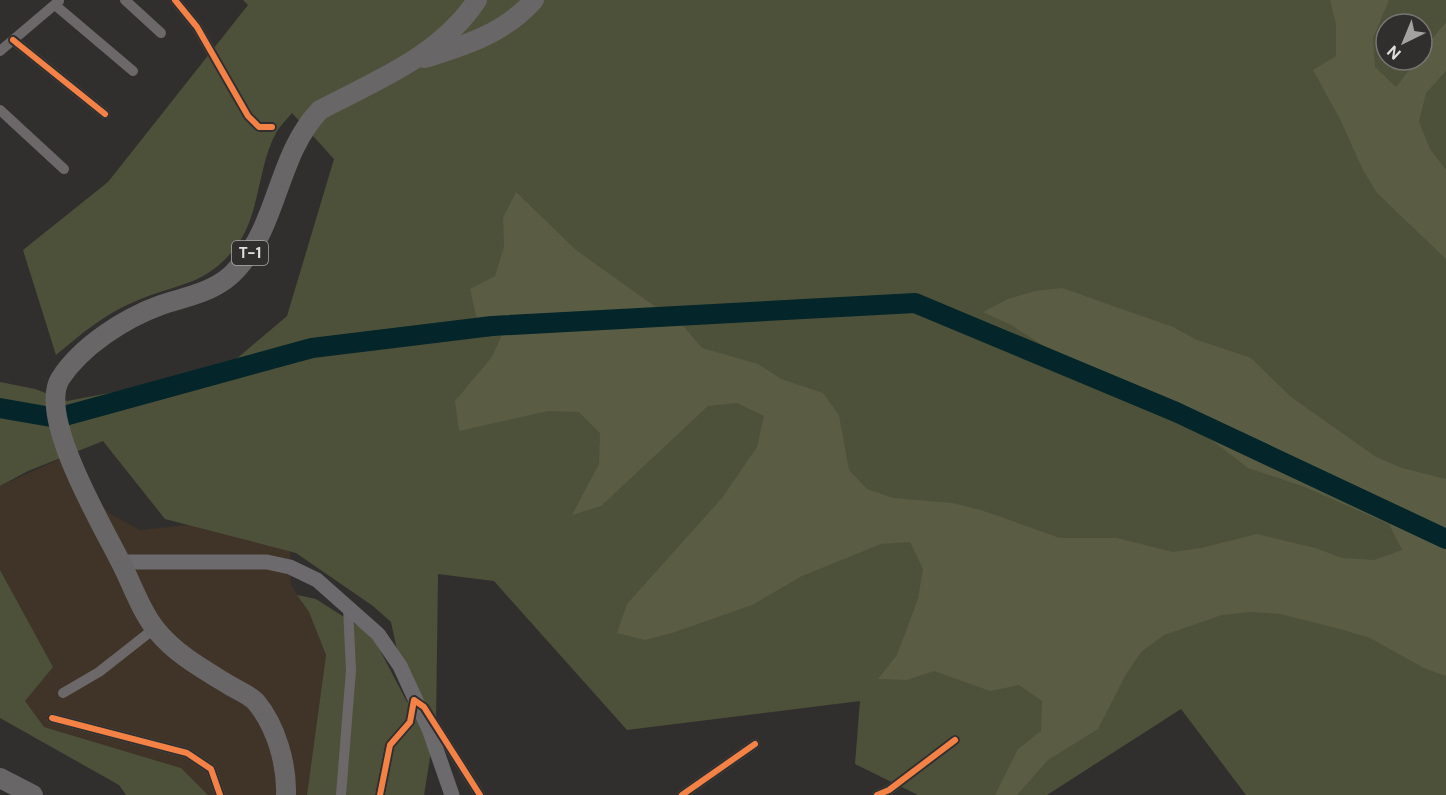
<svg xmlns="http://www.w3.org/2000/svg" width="1446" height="795" font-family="'DM Sans',sans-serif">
<rect width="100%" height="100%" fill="#302f2e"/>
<polygon fill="#403328" points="75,452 95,499 110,514 140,530 207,523 290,547 291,585 309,612 326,655 307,795 208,795 181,768 44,727 24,701 53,667 0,570 0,486"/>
<g fill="#4e5139" fill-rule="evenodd">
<path d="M243 0H1446V795H1246L1181 709 1047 795H918L855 764 860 701 627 730 494 581 438 574 436 723 408 700 391 622 373 606 296 553 165 519 103 441 28 471 0 486V382L35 389 67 401 221 372 287 316 334 159 292 113C287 119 281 125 277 131 257 166 261 215 235 248 204 287 177 283 136 301 106 313 81 334 56 355L23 250 108 182 248 5ZM1386 24H1422V60H1386Z"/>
<polygon points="0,570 53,667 25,701 44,727 181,768 208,795 126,795 119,785 0,718"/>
<polygon points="297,595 316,599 372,635 407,702 413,701 435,727 424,795 307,795 326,655 309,612"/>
</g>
<g fill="#5a5d44">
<polygon points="1330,0 1389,0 1373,38 1375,67 1396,87 1417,60 1422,60 1422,51 1446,22 1446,71 1426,93 1419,122 1430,149 1446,170 1446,259 1377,193 1363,170 1340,119 1313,70 1336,56 1336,24"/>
<polygon points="516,192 576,250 685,328 702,348 758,364 781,379 823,393 839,415 849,470 867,489 893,498 952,503 981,510 1060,538 1117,538 1173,552 1201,548 1257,534 1315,548 1342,558 1374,560 1402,550 1389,524 1305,487 1248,468 1151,393 1090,375 1011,325 983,312 1008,299 1035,291 1062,288 1173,327 1197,340 1251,358 1291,397 1376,457 1402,468 1446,479 1446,676 1424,668 1370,638 1340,629 1280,614 1251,612 1222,615 1164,635 1141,652 1125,676 1098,729 1048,760 1017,795 995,795 1018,749 1041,731 1042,701 1019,685 990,691 934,671 907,680 878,679 897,655 918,599 923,569 910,542 881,544 802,576 752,605 672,633 645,640 617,633 627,604 722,498 757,447 764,416 737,403 708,406 601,506 572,515 599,464 600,433 579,412 548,411 459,431 455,401 492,357 504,330 477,320 470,289 495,276 504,247 503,218"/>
</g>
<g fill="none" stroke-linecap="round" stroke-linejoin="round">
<polyline stroke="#042529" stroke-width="20" points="0,408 57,418 312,348 492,326 915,303 1176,412 1446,539"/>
<g stroke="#6c686a" stroke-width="10">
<polyline points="125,0 161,33"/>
<polyline points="175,0 197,27 248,116 259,127 272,127"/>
<polyline points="55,5 133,71"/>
<polyline points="13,40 105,114"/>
<polyline points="0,51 59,1"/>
<polyline points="0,110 64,169"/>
<polyline points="63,693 99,672 155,628"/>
<polyline points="427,712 480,795"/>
<polyline points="52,718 187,753 211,769 220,795"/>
<polyline points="341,795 351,670 348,607"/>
<polyline points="380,795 390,745 410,722 414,700 416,701"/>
<polyline points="682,795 755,744"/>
<polyline points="877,795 889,790 955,740"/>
</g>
<polyline stroke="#6d6a6d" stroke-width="15" points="121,562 267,562 290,567 317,580 378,634 400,666 429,729 452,795"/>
<g stroke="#696668" stroke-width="20">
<path d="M425 58C466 45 505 33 534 0"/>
<polyline points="0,778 33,795"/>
<path d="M286 795C287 764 276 726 256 702 250 695 237 690 229 685 203 669 177 655 157 631 140 610 132 583 119 559 101 523 38 417 60 379 81 346 125 318 161 305 188 296 217 292 237 269 279 223 277 155 320 110 377 80 440 56 477 0"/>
</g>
<g stroke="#312f2d" stroke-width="10">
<g id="cycleway">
<polyline points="175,0 197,27 248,116 259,127 272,127"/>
<polyline points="13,40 105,114"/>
<polyline points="52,718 187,753 211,769 220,795"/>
<polyline points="380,795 390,745 410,722 414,700 424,707 480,795"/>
<polyline points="682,795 755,744"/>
<polyline points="877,795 889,790 955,740"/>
</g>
</g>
<use href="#cycleway" stroke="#f48246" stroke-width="6"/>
</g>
<g text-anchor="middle" stroke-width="4.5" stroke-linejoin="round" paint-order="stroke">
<rect fill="#312f2d" stroke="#acaba9" stroke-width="1.5" x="232" y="241" width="36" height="24" rx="4.5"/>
<g font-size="15" font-weight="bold" fill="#e1e0de">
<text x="250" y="258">T-1</text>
</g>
</g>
<g transform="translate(1404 42) rotate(223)"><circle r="28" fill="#312f2d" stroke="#777674" stroke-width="1.5"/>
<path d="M0-4.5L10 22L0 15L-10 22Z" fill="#a3a2a0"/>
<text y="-9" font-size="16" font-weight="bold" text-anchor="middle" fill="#e1e0de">N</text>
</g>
</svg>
